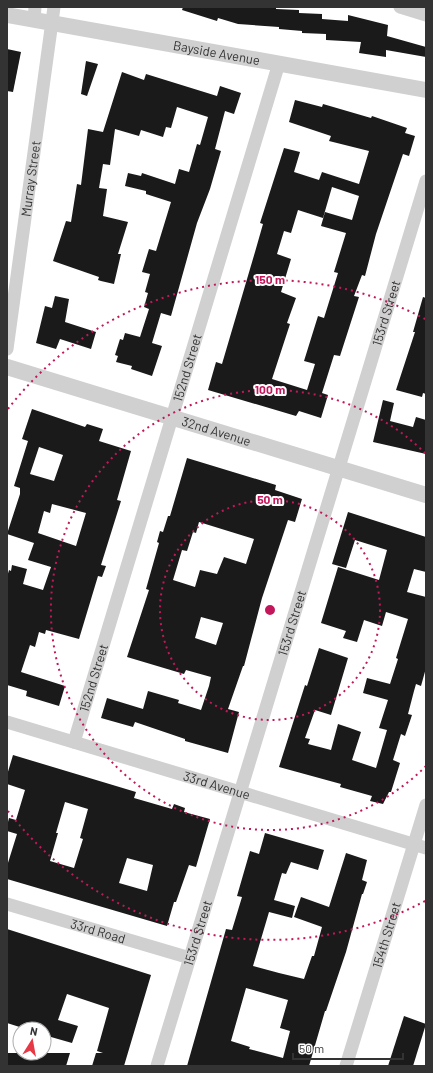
<svg xmlns="http://www.w3.org/2000/svg" width="433" height="1073" font-family="Barlow,sans-serif">
<rect width="100%" height="100%" fill="#fff"/>
<g fill="#1a1a1a" fill-rule="evenodd">
<polygon points="183,7 276,7 276,9 299,10 299,13 322,14 322,19 348,21 348,15 388,25 387,36 426,47 426,57 386,50 386,57 359,53 361,42 326,40 326,34 302,33 302,31 279,29 279,27 238,24 218,18 217,21 182,10"/>
<polygon points="7,49 21,52 13,92 7,91"/>
<polygon points="86,61 98,64 87,96 81,94"/>
<polygon points="122,72 144,80 146,74 217,96 220,86 241,93 234,114 225,111 215,149 221,151 210,189 197,223 171,316 161,313 152,343 162,346 152,376 131,369 132,366 116,362 118,356 115,355 120,339 123,340 125,333 140,337 149,309 144,307 148,293 145,292 150,274 142,272 149,249 156,251 171,202 146,194 146,191 125,186 128,173 141,176 142,173 175,184 179,169 189,172 197,144 200,145 208,117 177,107 171,128 166,127 163,137 141,130 139,136 115,129 110,165 103,164 99,188 107,189 103,216 128,222 118,254 121,254 114,284 101,281 98,280 99,277 53,261 66,221 71,222 77,184 81,185 88,129 103,132"/>
<path d="M295 100 322 107 323 104 371 118 372 116 407 128 405 133 415 136 409 156 403 154 376 234 365 276 362 275 354 296 359 297 340 356 334 355 322 393 328 395 321 418 299 411 296 416 208 390 216 362 222 364 255 252 263 224 260 223 284 148 300 152 294 172 319 180 322 172 359 184 369 151 329 141 331 136 289 122ZM332 187 359 196 352 220 325 212 321 226 346 233 334 272 338 273 324 318 318 316 304 361 315 364 307 390 272 379 290 324 287 323 296 298 281 292 291 259 277 254 284 231 291 233 298 210 323 218Z"/>
<polygon points="55,296 69,299 65,322 96,332 91,349 60,339 56,349 36,343 45,306 52,308"/>
<polygon points="423,297 426,298 426,394 423,393 422,397 396,390 415,332 413,332"/>
<polygon points="383,400 394,403 390,421 413,427 416,417 426,420 426,454 373,442"/>
<path d="M32 409 85 427 87 424 103 429 99 441 131 451 117 500 121 501 101 565 106 566 102 577 98 576 79 639 46 630 45 634 39 632 35 647 30 645 21 672 65 686 59 706 26 696 27 691 7 685V577L9 570 11 571 12 565 27 569 23 584 43 590 51 567 28 560 34 543 7 534 20 494V488L14 486 28 441 22 439ZM39 447 63 455 54 481 30 474ZM52 504 86 513 76 546 38 533 44 511 50 513Z"/>
<path d="M187 458 276 485 275 490 302 499 295 522 288 520 262 598 244 666H243L228 709 239 712 228 753 185 741V739L135 722 133 727 101 718 107 698 143 709 148 691 179 700 178 703 201 710 209 686 211 677 186 670 184 674 127 657 149 590 146 589 159 543 157 542 160 531 163 532 168 516H170ZM199 522 254 539 246 564 224 557 217 574 200 570 195 587 173 580 182 550 187 551 193 532 196 533ZM201 617 223 623 216 645 195 638Z"/>
<polygon points="348,512 426,537 426,572 414,569 407,592 426,597 426,668 421,686 416,684 414,691 408,714 412,715 405,736 401,734 393,760 400,763 391,792 389,792 383,804 370,801 372,796 340,787 341,784 279,767 305,685 307,686 319,648 348,658 331,715 315,710 305,738 310,739 308,744 331,750 338,724 350,728 361,732 352,760 376,768 387,730 379,728 388,700 363,693 367,678 390,684 398,659 396,658 408,619 386,612 382,626 364,620 357,642 343,638 346,631 321,623 338,567 379,580 387,550 355,540 346,568 332,564"/>
<path d="M13 755 136 792 134 798 172 809 174 804 185 808 184 812 210 819 196 867 189 865 176 902H174L167 926 7 879V866L17 834 7 831V826L9 818 16 820 25 790 7 784V775ZM65 802 88 809 80 838 83 839 74 868 50 861 58 833H56ZM127 858 153 865 147 891 119 883Z"/>
<path d="M265 833 324 850 318 870 291 862 286 874 282 873 274 900 295 906 292 918 269 912 253 966 279 973 304 979 312 956H314L322 927 294 917 301 897 329 907 346 853 367 860 362 880 367 882 363 894H362L346 952 326 1011H325L309 1066H187L226 929 232 930 242 897 237 896 250 851 259 854ZM246 988 288 1000 280 1028 290 1031 283 1058 249 1049 250 1047 231 1041Z"/>
<polygon points="7,929 151,975 124,1066 92,1066 96,1053 103,1053 97,1051 109,1008 67,994 58,1020 78,1026 72,1043 44,1035 44,1029 26,1029 7,1023"/>
<polygon points="404,1016 426,1024 413,1066 388,1066"/>
<polygon points="7,1053 70,1053 66,1066 7,1066"/>
</g>
<g fill="none" stroke-linecap="round" stroke-linejoin="round">
<g stroke="#d0d0d0" stroke-width="13">
<polyline points="400,7 426,15"/>
<polyline points="34,20 35,7"/>
<path id="s1" d="M7 349 54 7"/>
<path id="s2" d="M7 722 426 848"/>
<path id="s3" d="M74 742 279 63"/>
<path id="s4" d="M7 904 190 958"/>
<path id="s5" d="M157 1066 426 181"/>
<path id="s6" d="M346 1066 426 805"/>
</g>
<g stroke="#d0d0d0" stroke-width="16">
<path id="s7" d="M7 15 426 90"/>
<path id="s8" d="M7 367 426 495"/>
</g>
</g>
<g fill="none" stroke="#c2185b" stroke-width="2" stroke-dasharray="2 4">
<circle cx="270" cy="610" r="110"/>
<path d="M426 766A220 220 0 1 1 426 454"/>
<path d="M425 901A330 330 0 0 1 8 811M8 409A330 330 0 0 1 425 319"/>
</g>
<g text-anchor="middle" stroke-width="4" stroke-linejoin="round" paint-order="stroke">
<g font-size="13" fill="#333" stroke="#fff">
<text dy="5" stroke="none"><textPath href="#s7" startOffset="213">Bayside Avenue</textPath></text>
<text dy="5" stroke="none"><textPath href="#s1" startOffset="172">Murray Street</textPath></text>
<text dy="5" stroke="none"><textPath href="#s5" startOffset="787">153rd Street</textPath></text>
<text dy="5" stroke="none"><textPath href="#s3" startOffset="391">152nd Street</textPath></text>
<text dy="5" stroke="none"><textPath href="#s8" startOffset="219">32nd Avenue</textPath></text>
<text dy="5" stroke="none"><textPath href="#s5" startOffset="463">153rd Street</textPath></text>
<text dy="5" stroke="none"><textPath href="#s3" startOffset="67">152nd Street</textPath></text>
<text dy="5" stroke="none"><textPath href="#s2" startOffset="219">33rd Avenue</textPath></text>
<text dy="5" stroke="none"><textPath href="#s4" startOffset="95">33rd Road</textPath></text>
<text dy="5" stroke="none"><textPath href="#s5" startOffset="139">153rd Street</textPath></text>
<text dy="5" stroke="none"><textPath href="#s6" startOffset="137">154th Street</textPath></text>
</g>
</g>
<circle cx="270" cy="610" r="6" fill="#c2185b" stroke="#fff" stroke-width="2"/>
<g font-size="12" text-anchor="middle" font-weight="bold" fill="#c2185b" stroke="#fff" stroke-width="4" stroke-linejoin="round" paint-order="stroke">
<text x="270" y="284">150 m</text>
<text x="270" y="394">100 m</text>
<text x="270" y="504">50 m</text>
</g>
<rect width="433" height="1073" fill="none" stroke="#333333" stroke-width="16"/>
<g transform="translate(32 1041) rotate(11)"><circle r="19" fill="#ffffff" stroke="#adadad"/>
<path d="M0-3L7 15L0 10L-7 15Z" fill="#e63946"/>
<text y="-6" font-size="11" font-weight="bold" text-anchor="middle" fill="#333333">N</text>
</g>
<path d="M293 1053v6h110v-6" fill="none" stroke="#333333" stroke-width="2"/>
<text x="299" y="1053" font-size="12" fill="#333333" stroke="#ffffff" stroke-width="3" paint-order="stroke">50 m</text>
</svg>
